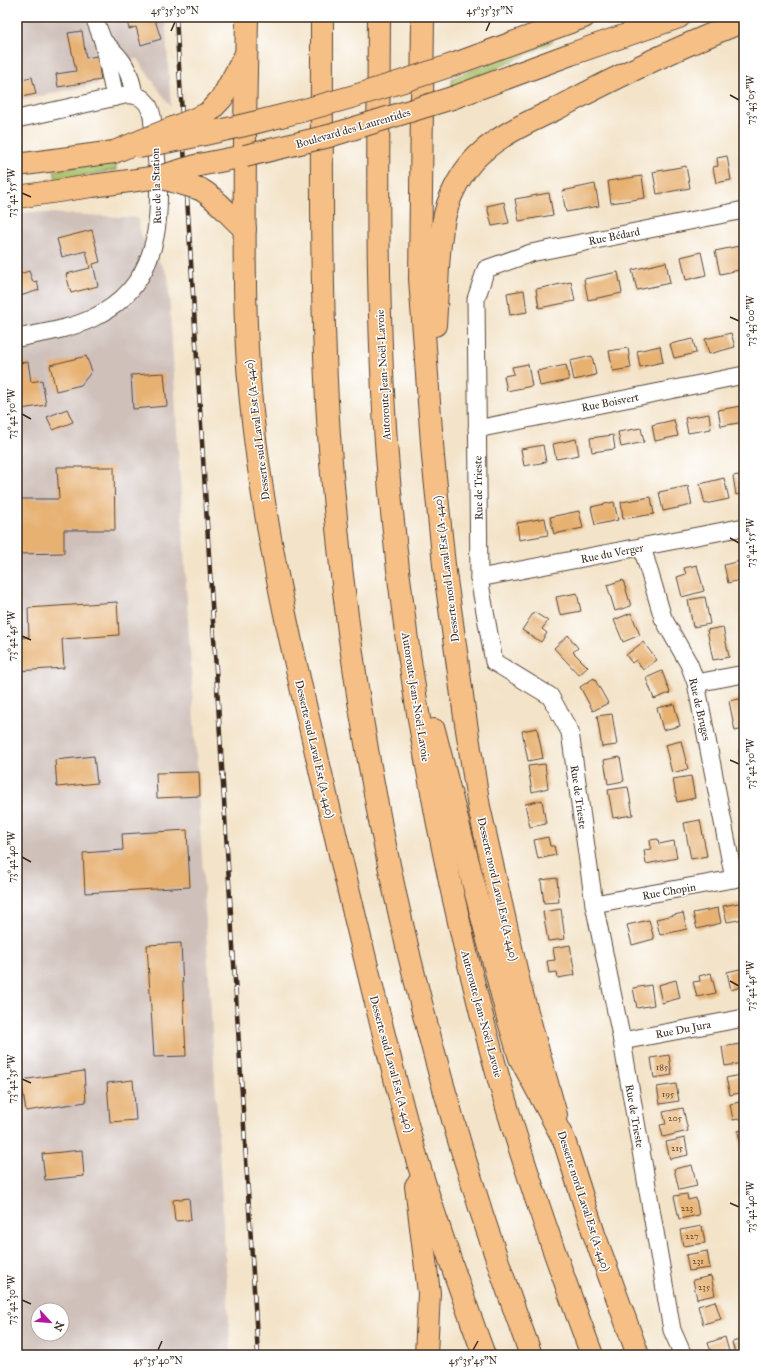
<svg xmlns="http://www.w3.org/2000/svg" width="761" height="1372" font-family="'IM FELL Great Primer',serif">
<rect width="100%" height="100%" fill="#fff"/>
<filter id="ink" filterUnits="userSpaceOnUse"><feTurbulence type="fractalNoise" baseFrequency=".025" numOctaves="2"/><feDisplacementMap in="SourceGraphic" scale="8" xChannelSelector="R" yChannelSelector="G"/><feConvolveMatrix kernelMatrix="1 2 1 2 8 2 1 2 1" color-interpolation-filters="sRGB"/></filter>
<filter id="wash" filterUnits="userSpaceOnUse"><feTurbulence type="fractalNoise" baseFrequency=".012" numOctaves="4" result="noise"/><feDisplacementMap in="SourceGraphic" scale="16" xChannelSelector="R" yChannelSelector="G"/><feGaussianBlur stdDeviation="0.9" result="paint"/><feColorMatrix in="noise" values="0 0 0 0 0 0 0 0 0 0 0 0 0 0 0 0 0 1.4 0 .05"/><feComposite in="paint" operator="in"/></filter>
<g filter="url(#wash)">
<rect width="100%" height="100%" fill="#f3e3c8"/>
<g fill="#cfc0ba" fill-rule="evenodd">
<polygon points="17,17 165,17 171,107 137,59 97,60 101,80 96,84 17,101"/>
<path d="M31 212 138 218 141 235 168 275 231 1355H17V214ZM38 1310H62V1334H38Z"/>
</g>
<g fill="#a7bf65" stroke="#717442">
<polygon points="552,39 553,42 489,72 452,86 452,78"/>
<polygon points="116,161 116,170 56,180 54,170"/>
</g>
<g id="blocks">
<g fill="#e7b172">
<polygon points="126,17 154,17 161,39 141,45 136,27 129,29"/>
<polygon points="82,31 86,58 97,56 101,80 58,87 56,74 76,71 68,33"/>
<polygon points="32,77 36,94 17,98 17,80"/>
<polygon points="727,156 731,180 716,183 713,167 718,166 717,158"/>
<polygon points="686,166 690,188 657,194 653,172"/>
<polygon points="642,176 645,198 611,203 608,181"/>
<polygon points="595,184 599,206 566,212 562,191"/>
<polygon points="549,193 553,215 519,221 515,199"/>
<polygon points="504,202 509,223 492,226 487,206"/>
<polygon points="92,230 100,262 93,264 98,286 71,293 66,274 90,268 86,251 62,257 57,239"/>
<polygon points="744,245 744,269 720,274 715,251"/>
<polygon points="701,252 706,275 686,280 681,257"/>
<polygon points="666,262 670,283 637,290 632,270"/>
<polygon points="29,271 33,282 37,281 39,290 17,297 17,275"/>
<polygon points="618,272 622,293 588,300 584,279"/>
<polygon points="571,282 575,301 539,308 536,289"/>
<polygon points="524,290 527,312 510,315 507,293"/>
<polygon points="731,333 735,347 709,354 705,339"/>
<polygon points="693,339 696,353 674,358 670,344"/>
<polygon points="660,346 663,362 640,367 637,351"/>
<polygon points="628,348 631,368 613,371 609,351"/>
<polygon points="86,356 92,371 81,385 56,391 50,365"/>
<polygon points="592,356 596,375 574,380 570,361"/>
<polygon points="28,362 31,382 42,380 46,405 21,409 22,417 17,418 17,363"/>
<polygon points="528,364 532,386 507,391 504,376 514,374 512,367"/>
<polygon points="566,365 569,380 540,386 537,371"/>
<polygon points="164,373 167,406 133,409 131,375"/>
<polygon points="741,406 744,422 721,426 718,410"/>
<polygon points="67,409 73,422 53,430 47,417"/>
<polygon points="709,414 711,429 688,433 685,418"/>
<polygon points="674,420 678,436 655,441 652,425"/>
<polygon points="641,428 644,442 621,447 618,432"/>
<polygon points="613,435 615,449 592,452 590,438"/>
<polygon points="576,439 579,455 556,459 553,444"/>
<polygon points="543,445 546,462 524,466 521,449"/>
<polygon points="57,467 114,467 115,530 64,530 64,553 17,554 17,499 59,499"/>
<polygon points="744,474 744,493 736,495 733,476"/>
<polygon points="724,478 729,499 705,504 700,484"/>
<polygon points="688,486 692,505 663,511 659,492"/>
<polygon points="651,497 654,514 623,519 621,502"/>
<polygon points="614,502 618,520 595,525 591,507"/>
<polygon points="579,511 583,528 554,534 550,517"/>
<polygon points="545,518 548,535 519,540 517,523"/>
<polygon points="744,560 744,579 728,583 724,565"/>
<polygon points="697,565 704,591 682,597 677,577 686,574 684,568"/>
<polygon points="623,580 631,606 615,611 607,585"/>
<polygon points="577,593 581,611 560,615 556,597"/>
<polygon points="705,597 710,624 693,627 688,600"/>
<polygon points="117,602 119,635 62,639 64,668 17,671 17,638 29,637 28,608"/>
<polygon points="534,612 548,621 542,629 547,633 541,642 522,630"/>
<polygon points="631,613 640,635 623,642 614,620"/>
<polygon points="723,627 729,657 713,660 707,630"/>
<polygon points="568,635 578,648 573,652 588,667 579,675 554,648"/>
<polygon points="643,642 657,660 643,670 636,660 632,663 626,655"/>
<polygon points="662,671 670,693 654,699 646,678"/>
<polygon points="594,678 608,703 593,711 580,687"/>
<polygon points="744,698 744,729 735,731 729,701"/>
<polygon points="674,704 680,726 663,730 657,708"/>
<polygon points="612,714 617,745 602,747 597,716"/>
<polygon points="537,728 543,758 528,761 522,731"/>
<polygon points="681,741 688,769 672,773 665,745"/>
<polygon points="744,749 744,768 742,769 739,750"/>
<polygon points="94,756 97,783 57,787 55,760"/>
<polygon points="620,757 624,781 608,784 604,760"/>
<polygon points="545,764 548,788 532,792 528,766"/>
<polygon points="199,772 200,796 157,798 156,773"/>
<polygon points="691,776 695,798 677,802 673,779"/>
<polygon points="628,787 633,815 613,818 608,790"/>
<polygon points="542,800 546,824 530,827 525,804"/>
<polygon points="700,820 707,856 691,859 684,823"/>
<polygon points="187,830 190,887 85,893 83,853 123,850 122,834"/>
<polygon points="548,837 550,846 554,846 556,855 538,859 534,840"/>
<polygon points="658,839 659,844 674,841 677,858 646,864 644,850 651,849 650,840"/>
<polygon points="557,878 559,902 544,903 541,880"/>
<polygon points="744,902 744,919 727,922 723,906"/>
<polygon points="718,908 721,923 697,929 693,913"/>
<polygon points="561,909 565,939 548,941 543,912"/>
<polygon points="683,913 687,929 660,935 656,919"/>
<polygon points="649,920 654,939 632,945 627,925"/>
<polygon points="181,943 186,1056 154,1057 147,945"/>
<polygon points="570,945 575,975 558,978 557,972 549,973 547,961 555,960 553,948"/>
<polygon points="744,968 744,986 731,990 727,972"/>
<polygon points="711,973 716,993 697,997 693,982 700,981 699,976"/>
<polygon points="676,980 680,998 662,1003 658,985"/>
<polygon points="651,985 654,1005 637,1008 633,988"/>
<polygon points="740,1044 743,1063 725,1066 722,1047"/>
<polygon points="669,1055 672,1075 654,1078 651,1058"/>
<polygon points="84,1071 86,1102 26,1111 21,1080"/>
<polygon points="744,1074 744,1092 730,1095 726,1078"/>
<polygon points="133,1080 136,1120 110,1122 107,1083"/>
<polygon points="676,1084 679,1101 660,1104 657,1087"/>
<polygon points="744,1101 744,1118 733,1120 730,1104"/>
<polygon points="683,1108 688,1131 663,1137 660,1125 666,1124 663,1112"/>
<polygon points="744,1130 744,1148 741,1149 738,1131"/>
<polygon points="685,1138 688,1155 670,1159 666,1142"/>
<polygon points="82,1150 84,1176 45,1180 42,1154"/>
<polygon points="692,1165 697,1186 679,1190 674,1169"/>
<polygon points="744,1185 744,1203 743,1203 740,1186"/>
<polygon points="687,1194 688,1200 696,1198 699,1215 679,1219 674,1196"/>
<polygon points="189,1198 191,1220 175,1221 173,1200"/>
<polygon points="702,1226 705,1243 683,1246 680,1230"/>
<polygon points="707,1251 710,1268 689,1271 686,1255"/>
<polygon points="711,1276 715,1295 697,1299 693,1280"/>
<polygon points="715,1301 721,1319 703,1324 698,1306"/>
<polygon points="725,1337 730,1355 712,1355 708,1343"/>
<polygon points="744,1339 744,1355 742,1351 735,1353 732,1342"/>
</g>
</g>
</g>
<g filter="url(#ink)">
<use href="#blocks" fill-opacity="0" stroke="#574638" stroke-width="1"/>
<g fill="none" stroke-linecap="round" stroke-linejoin="round">
<g stroke="#574638" stroke-width="19">
<g id="minor">
<polyline points="94,17 103,41 115,97"/>
<path d="M103 41C122 59 130 68 134 95"/>
<path d="M17 119 125 95C140 93 149 101 152 116 160 189 175 279 93 318 70 329 42 333 17 338"/>
<polyline points="477,429 744,375"/>
<polyline points="642,547 663,618 689,664 696,683 734,879"/>
<polyline points="479,578 744,527"/>
<polyline points="696,683 744,674"/>
<polyline points="594,904 744,877"/>
<polyline points="622,1041 744,1018"/>
<polyline points="683,1355 672,1330 622,1041 594,904 570,732 550,696 494,662 479,578 476,299 486,269 531,253 744,210"/>
</g>
</g>
<g stroke="#574638" stroke-width="24">
<g id="major">
<polyline points="423,17 420,279 433,457 444,565 465,717 479,807 520,987 556,1115"/>
<polyline points="452,65 584,17"/>
<polyline points="452,98 571,54 679,17"/>
<path d="M245 125C245 205 243 286 248 366 258 511 293 654 326 795 353 910 380 1025 411 1139 432 1212 458 1284 484 1355"/>
<polyline points="17,165 114,152"/>
<polyline points="199,165 245,156"/>
<path d="M200 189C218 199 229 216 245 229"/>
<polyline points="17,197 92,186"/>
<path d="M435 325C438 287 436 231 451 196 458 180 468 164 482 152 504 132 534 120 560 107 620 75 681 46 744 21"/>
<polyline points="416,1186 429,1293 426,1355"/>
</g>
</g>
<g stroke="#574638" stroke-width="24">
<g id="highway">
<path d="M322 17C322 156 320 296 329 435 351 750 421 1059 531 1355"/>
<path d="M379 17C378 163 376 310 387 456 403 661 440 864 494 1062 521 1161 556 1259 592 1355"/>
<polyline points="207,114 222,98 245,56"/>
<polyline points="245,125 247,17"/>
<polyline points="434,730 508,1018 520,1058 564,1140 594,1234 638,1355"/>
</g>
</g>
<use href="#minor" stroke="#fff" stroke-width="17"/>
<use href="#major" stroke="#f5bf86" stroke-width="22"/>
<use href="#highway" stroke="#f5bf86" stroke-width="22"/>
<g stroke="#3b2a1e" stroke-width="4.5">
<polyline id="rail" points="176,17 258,1355"/>
</g>
<use href="#rail" stroke="#fff" stroke-width="3" stroke-dasharray="9" stroke-linecap="butt"/>
<g stroke="#574638" stroke-width="24" stroke-linecap="butt">
<g id="major-bridge">
<path d="M139 147C245 128 350 100 452 65"/>
<polyline points="245,156 329,136 452,98"/>
<polyline points="159,177 200,189"/>
<polyline points="92,186 159,177 199,165"/>
</g>
</g>
<g stroke="#574638" stroke-width="24" stroke-linecap="butt">
<polyline id="highway-bridge" points="114,152 207,114"/>
</g>
<use href="#major-bridge" stroke="#f5bf86" stroke-width="22"/>
<use href="#highway-bridge" stroke="#f5bf86" stroke-width="22"/>
</g>
</g>
<path fill="none" stroke="#3b2a1e" stroke-width="1.5" d="M171 31 175 22M486 31 490 22M730 95 739 100M22 193 31 197M730 317 739 321M22 414 31 419M730 538 739 543M22 636 31 640M730 760 739 764M22 857 31 862M730 981 739 986M22 1079 31 1083M730 1203 739 1207M22 1300 31 1304M158 1350 162 1341M473 1350 478 1341"/>
<g text-anchor="middle" stroke-width="3" stroke-linejoin="round" paint-order="stroke">
<g font-size="9" fill="#664c33">
<text x="662" y="1070">185</text>
<text x="668" y="1097">195</text>
<text x="675" y="1121">205</text>
<text x="677" y="1151">215</text>
<text x="687" y="1211">223</text>
<text x="692" y="1239">227</text>
<text x="698" y="1264">231</text>
<text x="704" y="1290">235</text>
</g>
<g font-size="11" fill="#3b2a1e" stroke="#fff">
<text transform="translate(353 128) rotate(-16)" y="4">Boulevard des Laurentides</text>
<text transform="translate(156 186) rotate(-92)" y="4">Rue de la Station</text>
<text transform="translate(614 236) rotate(-11)" y="4">Rue Bédard</text>
<text transform="translate(383 375) rotate(-93)" y="4">Autoroute Jean-Noël-Lavoie</text>
<text transform="translate(610 402) rotate(-11)" y="4">Rue Boisvert</text>
<text transform="translate(257 430) rotate(-97)" y="4">Desserte sud Laval Est (A-440)</text>
<text transform="translate(478 488) rotate(-91)" y="4">Rue de Trieste</text>
<text transform="translate(612 553) rotate(-11)" y="4">Rue du Verger</text>
<text transform="translate(446 569) rotate(-97)" y="4">Desserte nord Laval Est (A-440)</text>
<text transform="translate(416 697) rotate(81)" y="4">Autoroute Jean-Noël-Lavoie</text>
<text transform="translate(700 709) rotate(77)" y="4">Rue de Bruges</text>
<text transform="translate(315 749) rotate(77)" y="4">Desserte sud Laval Est (A-440)</text>
<text transform="translate(579 797) rotate(82)" y="4">Rue de Trieste</text>
<text transform="translate(498 889) rotate(77)" y="4">Desserte nord Laval Est (A-440)</text>
<text transform="translate(669 891) rotate(-10)" y="4">Rue Chopin</text>
<text transform="translate(482 1014) rotate(75)" y="4">Autoroute Jean-Noël-Lavoie</text>
<text transform="translate(683 1029) rotate(-11)" y="4">Rue Du Jura</text>
<text transform="translate(392 1064) rotate(75)" y="4">Desserte sud Laval Est (A-440)</text>
<text transform="translate(635 1116) rotate(80)" y="4">Rue de Trieste</text>
<text transform="translate(584 1201) rotate(72)" y="4">Desserte nord Laval Est (A-440)</text>
</g>
</g>
<rect width="761" height="1372" fill="none" stroke="#fff" stroke-width="44"/>
<g transform="translate(50 1322) rotate(116)"><circle r="19" fill="#ffffff" stroke="#b1aaa5"/>
<path d="M0-3L7 15L0 10L-7 15Z" fill="#b5179e"/>
<text y="-6" font-size="11" font-weight="bold" text-anchor="middle" fill="#3b2a1e">N</text>
</g>
<rect x="22" y="22" width="717" height="1328" fill="none" stroke="#3b2a1e" stroke-width="1.5"/>
<g font-size="10" text-anchor="middle" fill="#3b2a1e">
<text x="175" y="14">45°35'30"N</text>
<text x="490" y="14">45°35'35"N</text>
<text transform="translate(750 100) rotate(-90)" y="4">73°43'05"W</text>
<text transform="translate(11 193) rotate(-90)" y="4">73°42'55"W</text>
<text transform="translate(750 321) rotate(-90)" y="4">73°43'00"W</text>
<text transform="translate(11 414) rotate(-90)" y="4">73°42'50"W</text>
<text transform="translate(750 543) rotate(-90)" y="4">73°42'55"W</text>
<text transform="translate(11 636) rotate(-90)" y="4">73°42'45"W</text>
<text transform="translate(750 764) rotate(-90)" y="4">73°42'50"W</text>
<text transform="translate(11 857) rotate(-90)" y="4">73°42'40"W</text>
<text transform="translate(750 986) rotate(-90)" y="4">73°42'45"W</text>
<text transform="translate(11 1079) rotate(-90)" y="4">73°42'35"W</text>
<text transform="translate(750 1207) rotate(-90)" y="4">73°42'40"W</text>
<text transform="translate(11 1300) rotate(-90)" y="4">73°42'30"W</text>
<text x="158" y="1364">45°35'40"N</text>
<text x="473" y="1364">45°35'45"N</text>
</g>
</svg>
